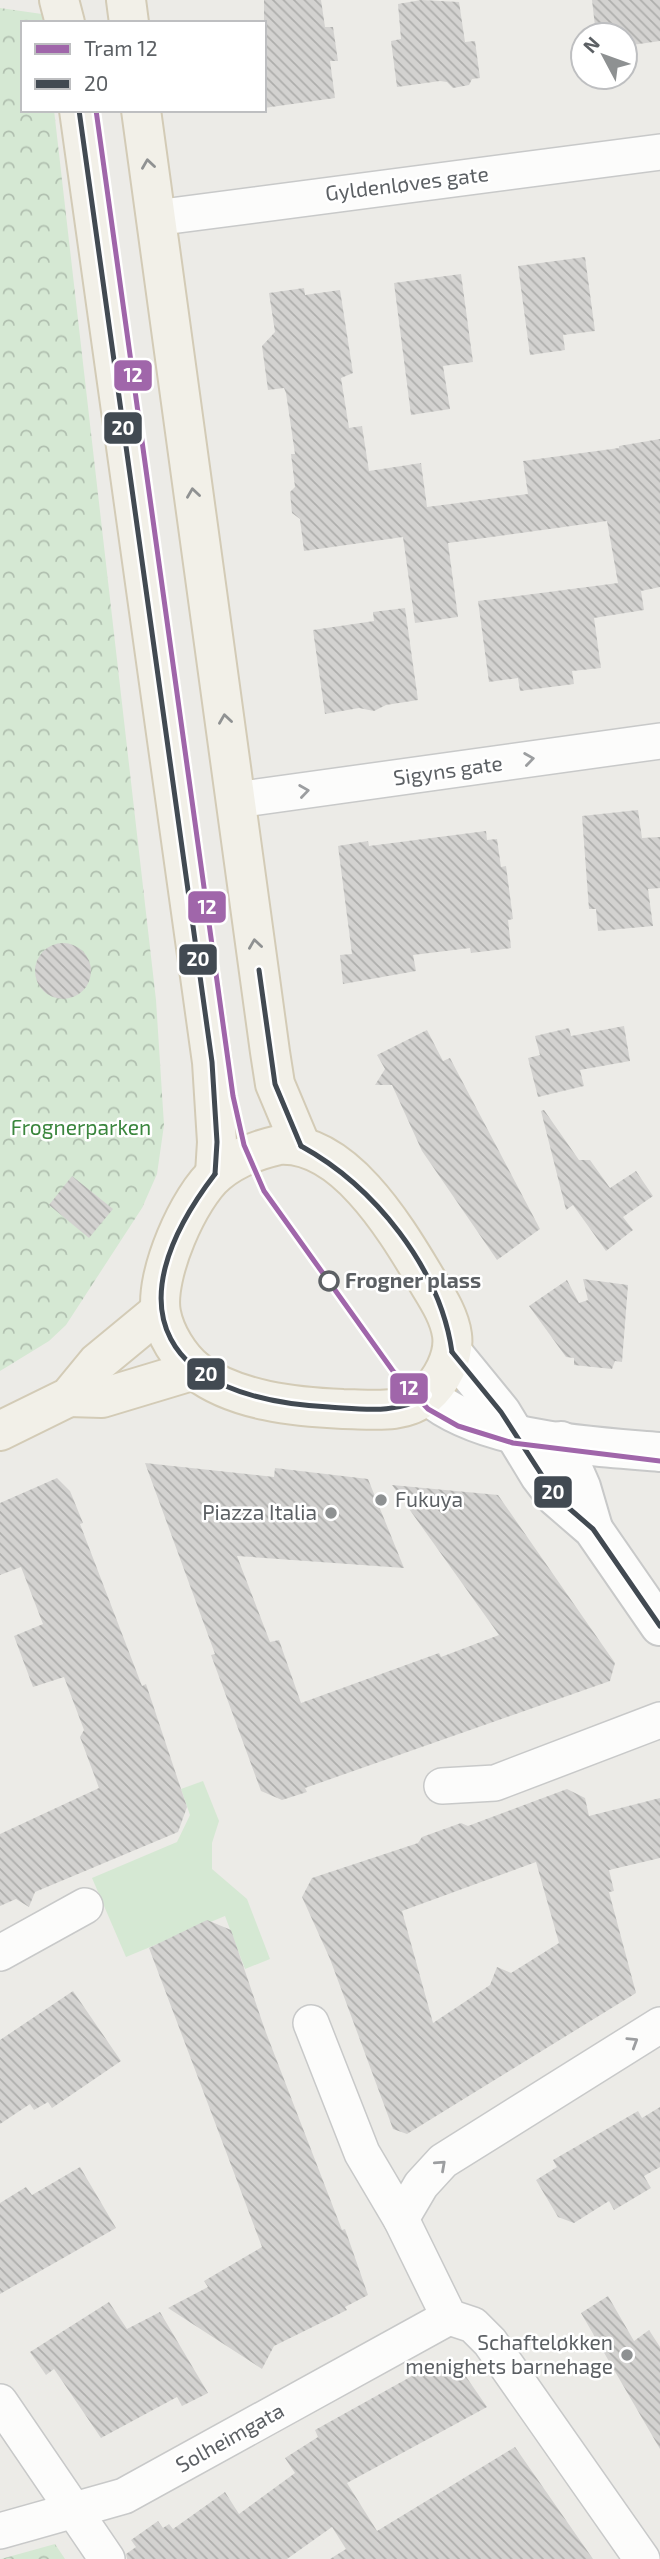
<svg xmlns="http://www.w3.org/2000/svg" width="660" height="2559" font-family="'Exo 2',sans-serif">
<defs>
<pattern id="park-crowns" width="20" height="18" patternUnits="userSpaceOnUse" patternTransform="scale(1.75)"><rect width="20" height="18" fill="#d5e8d3"/><path d="M2 6a3 3 0 1 1 6 0M12 15a3 3 0 1 1 6 0" fill="none" stroke="#b0bfaf"/></pattern>
<pattern id="building-back-hatch" width="6" height="6" patternUnits="userSpaceOnUse" patternTransform="scale(1.75)"><rect width="6" height="6" fill="#d3d2d0"/><path d="M-1 5l2 2M0 0l6 6M5-1l2 2" fill="none" stroke="#aeaeac"/></pattern>
</defs>
<rect width="100%" height="100%" fill="#ecebe7"/>
<polygon fill="#d5e8d3" points="203,1781 219,1821 212,1843 212,1869 247,1899 270,1959 245,1969 225,1916 126,1957 92,1878 177,1842 190,1815 181,1789"/>
<g fill="url(#park-crowns)">
<polygon points="0,8 42,14 43,23 23,23 23,110 54,110 156,1000 164,1125 157,1174 142,1208 66,1325 49,1341 0,1371"/>
<polygon points="55,2544 65,2559 1,2559"/>
</g>
<g fill="url(#building-back-hatch)" fill-rule="evenodd">
<polygon points="264,0 321,0 325,27 333,27 338,61 330,61 335,98 264,108"/>
<polygon points="421,0 459,2 465,42 475,41 480,78 472,79 469,85 453,88 447,82 440,81 397,87 391,41 401,39 398,4"/>
<polygon points="592,0 660,0 660,41 625,46 625,35 596,35"/>
<polygon points="585,257 595,331 563,335 565,350 530,355 518,266"/>
<polygon points="461,274 473,362 443,366 450,409 411,415 394,283"/>
<polygon points="304,288 305,295 340,290 353,373 341,378 349,428 362,426 369,471 421,463 427,507 528,494 523,461 619,448 619,446 660,439 660,587 641,591 644,610 594,618 601,668 572,671 574,684 520,691 518,678 489,682 478,601 618,583 607,521 448,543 458,617 415,623 403,537 304,551 300,519 292,513 290,492 295,487 291,454 295,454 286,393 284,388 268,390 262,346 275,332 269,293"/>
<polygon points="405,608 418,700 386,705 374,711 359,708 325,714 313,630 374,621 373,612"/>
<polygon points="638,810 642,838 660,837 660,888 648,889 653,926 598,931 596,909 589,909 582,816"/>
<polygon points="486,831 487,840 497,839 501,867 506,866 513,919 508,920 511,948 471,953 470,948 413,955 416,971 343,984 340,955 352,954 338,846 368,841 369,846"/>
<circle cx="63" cy="971" r="28"/>
<polygon points="624,1026 630,1061 580,1070 584,1086 538,1097 528,1058 540,1055 535,1036 569,1028 571,1036"/>
<polygon points="427,1030 443,1061 450,1058 540,1229 497,1260 422,1151 392,1085 375,1085 385,1069 377,1055"/>
<polygon points="544,1110 579,1160 590,1160 610,1188 636,1171 653,1196 623,1217 633,1230 606,1251 573,1205 566,1210 541,1111"/>
<polygon points="72,1176 113,1209 89,1238 49,1205"/>
<polygon points="583,1279 628,1285 622,1362 615,1361 612,1369 574,1365 574,1358 566,1357 529,1306 567,1280 579,1303 588,1300"/>
<polygon points="145,1463 274,1477 275,1468 368,1479 404,1568 237,1556 270,1642 279,1640 301,1703 439,1653 441,1657 499,1635 392,1485 498,1495 615,1663 610,1681 305,1788 307,1792 282,1800 261,1791 211,1655 215,1654"/>
<polygon points="57,1478 70,1491 83,1523 80,1524 142,1686 146,1684 187,1807 178,1832 35,1892 29,1907 16,1899 0,1906 0,1834 99,1788 80,1737 84,1730 64,1677 33,1687 14,1636 43,1624 21,1567 0,1575 0,1503"/>
<path d="M567 1789 585 1798 589 1816 660 1798V1858L609 1870 614 1891 609 1892 636 1993 407 2134 393 2129 330 1959 302 1897 312 1878 418 1843 422 1837 461 1823 468 1826ZM536 1862 559 1943 511 1973 497 1967 490 1985 433 2023 402 1911Z"/>
<polygon points="207,1920 231,1930 265,2030 342,2230 345,2229 368,2295 345,2307 347,2310 274,2346 262,2369 168,2308 208,2287 204,2281 262,2247 149,1948"/>
<polygon points="73,1991 121,2061 52,2108 48,2102 34,2110 30,2104 0,2124 0,2040"/>
<polygon points="660,2107 660,2167 644,2176 651,2188 614,2210 609,2201 574,2223 558,2217 536,2180 557,2167 553,2160 638,2111 642,2118"/>
<polygon points="80,2167 116,2228 0,2294 0,2203 26,2187 32,2195"/>
<polygon points="608,2296 634,2341 649,2330 660,2347 660,2449 581,2313"/>
<polygon points="109,2302 127,2329 160,2312 208,2393 182,2406 177,2397 101,2438 54,2369 46,2375 30,2352"/>
<polygon points="439,2361 458,2365 487,2407 347,2483 377,2531 515,2447 593,2559 330,2559 346,2549 332,2527 287,2559 127,2559 126,2554 136,2547 131,2540 158,2521 163,2528 169,2524 173,2529 225,2492 239,2514 295,2473 285,2458 318,2437 315,2430"/>
</g>
<g fill="none" stroke-linecap="round" stroke-linejoin="round">
<g stroke="#c8c9c9" stroke-width="38">
<g id="minor">
<polyline points="155,218 660,152"/>
<polyline points="236,800 660,741"/>
<polyline points="442,1786 495,1783 660,1720"/>
<polyline points="0,1953 85,1906"/>
<polyline points="311,2023 362,2153 401,2219 449,2317 473,2325 490,2342 642,2559"/>
<polyline points="401,2219 421,2185 443,2161 660,2025"/>
<polyline points="0,2402 107,2559"/>
<polyline points="0,2531 124,2496 449,2317"/>
</g>
</g>
<g stroke="#c8c9c9" stroke-width="42">
<g id="tertiary">
<polyline points="452,1352 501,1412 540,1476 556,1497 593,1529 660,1626"/>
<path d="M427 1395C483 1442 589 1446 660 1452"/>
<polyline points="561,1441 581,1487 593,1528"/>
</g>
</g>
<g stroke="#d3cbb6" stroke-width="42">
<g id="primary">
<polyline points="59,0 65,23"/>
<polyline points="126,0 129,23"/>
<polyline points="79,110 212,1062 217,1142 215,1174"/>
<polyline points="141,110 270,1052 275,1084 301,1146"/>
<path d="M279 1145C343 1141 394 1226 423 1274 434 1293 449 1313 452 1335 455 1357 441 1382 425 1396 404 1415 369 1409 343 1409 296 1407 235 1401 196 1371 179 1357 165 1334 161 1313 154 1276 189 1196 217 1173 235 1158 257 1150 279 1145Z"/>
<polyline points="69,1397 102,1398 195,1370"/>
<polyline points="0,1431 69,1397 97,1363 160,1311"/>
</g>
</g>
<use href="#minor" stroke="#fcfcfb" stroke-width="35"/>
<use href="#tertiary" stroke="#fcfcfb" stroke-width="38"/>
<use href="#primary" stroke="#f2f0e8" stroke-width="38"/>
<g stroke="#fff" stroke-width="10">
<g id="bus-1">
<polyline points="79,110 212,1062 217,1142 215,1174"/>
<polyline points="259,970 275,1084 301,1146"/>
<path d="M301 1146C374 1186 440 1268 452 1352"/>
<path d="M215 1174C110 1311 164 1399 329 1407 363 1409 398 1415 427 1395"/>
<polyline points="452,1352 501,1412 556,1497 593,1529 660,1626"/>
</g>
</g>
<use href="#bus-1" stroke="#424a52" stroke-width="5"/>
<g stroke="#fff" stroke-width="10">
<polyline id="tram-1" points="96,110 233,1096 244,1145 264,1191 393,1371 428,1409 458,1426 513,1443 660,1461"/>
</g>
<use href="#tram-1" stroke="#a066aa" stroke-width="5"/>
</g>
<defs><path id="oneway-chevron" d="M-2-3.5L2.5 0L-2 3.5" fill="none" stroke-width="1.6" stroke-linecap="round" stroke-linejoin="round" transform="scale(1.75)"/></defs>
<g stroke="#909292">
<use href="#oneway-chevron" transform="translate(148 164) rotate(-98)"/>
<use href="#oneway-chevron" transform="translate(193 493) rotate(-98)"/>
<use href="#oneway-chevron" transform="translate(225 719) rotate(-98)"/>
<use href="#oneway-chevron" transform="translate(255 944) rotate(-98)"/>
</g>
<g stroke="#9c9ea0">
<use href="#oneway-chevron" transform="translate(529 759) rotate(-8)"/>
<use href="#oneway-chevron" transform="translate(304 791) rotate(-8)"/>
<use href="#oneway-chevron" transform="translate(633 2042) rotate(-32)"/>
<use href="#oneway-chevron" transform="translate(441 2165) rotate(-42)"/>
</g>
<circle fill="#fff" stroke="#5c6064" stroke-width="3.5" cx="329" cy="1281" r="9"/>
<g fill="#8e9192" stroke="#fff" stroke-width="2.5">
<circle cx="381" cy="1500" r="7"/>
<circle cx="331" cy="1513" r="7"/>
<circle cx="627" cy="2355" r="7"/>
</g>
<g text-anchor="middle" stroke-width="5" stroke-linejoin="round" paint-order="stroke">
<g font-size="21" fill="#5c6064" stroke="#fff">
<text transform="translate(407 184) rotate(-7)" y="7">Gyldenløves gate</text>
<text transform="translate(448 771) rotate(-8)" y="7">Sigyns gate</text>
<text transform="translate(230 2438) rotate(-29)" y="7">Solheimgata</text>
</g>
<g font-size="21" fill="#3a863d" stroke="#fff">
<text x="81" y="1135">Frognerparken</text>
</g>
<g font-size="21" font-weight="bold" fill="#5c6064" stroke="#fff" text-anchor="start">
<text x="345" y="1288">Frogner plass</text>
</g>
<g font-size="21" fill="#5c6064" stroke="#fff" text-anchor="end">
<text x="395" y="1507" text-anchor="start">Fukuya</text>
<text x="317" y="1520">Piazza Italia</text>
<text x="613" y="2350">Schafteløkken<tspan x="613" dy="24">menighets barnehage</tspan></text>
</g>
</g>
<g stroke="#fff" stroke-width="2.5">
<rect x="113" y="359" width="40" height="33" rx="7" fill="#a066aa"/>
<rect x="103" y="411" width="40" height="34" rx="7" fill="#424a52"/>
<rect x="187" y="890" width="40" height="34" rx="7" fill="#a066aa"/>
<rect x="178" y="943" width="40" height="33" rx="7" fill="#424a52"/>
<rect x="186" y="1357" width="40" height="34" rx="7" fill="#424a52"/>
<rect x="389" y="1372" width="40" height="33" rx="7" fill="#a066aa"/>
<rect x="533" y="1475" width="40" height="34" rx="7" fill="#424a52"/>
</g>
<g font-size="19" text-anchor="middle" font-weight="bold" fill="#fff">
<text x="133" y="382">12</text>
<text x="123" y="435">20</text>
<text x="207" y="914">12</text>
<text x="198" y="966">20</text>
<text x="206" y="1381">20</text>
<text x="409" y="1395">12</text>
<text x="553" y="1499">20</text>
</g>
<rect x="21" y="21" width="245" height="91" fill="#ffffff" stroke="#bebfc1" stroke-width="2"/>
<rect x="35" y="44" width="35" height="10" fill="#a066aa" stroke="#bebfc1" stroke-width="2"/>
<text x="84" y="56" font-size="21" fill="#5c6064">Tram 12</text>
<rect x="35" y="79" width="35" height="10" fill="#424a52" stroke="#bebfc1" stroke-width="2"/>
<text x="84" y="91" font-size="21" fill="#5c6064">20</text>
<g transform="translate(604 56) rotate(311)"><circle r="33" fill="#ffffff" stroke="#bebfc1" stroke-width="2"/>
<path d="M0-5L12 26L0 18L-12 26Z" fill="#8e9192"/>
<text y="-10" font-size="19" font-weight="bold" text-anchor="middle" fill="#5c6064">N</text>
</g>
</svg>
